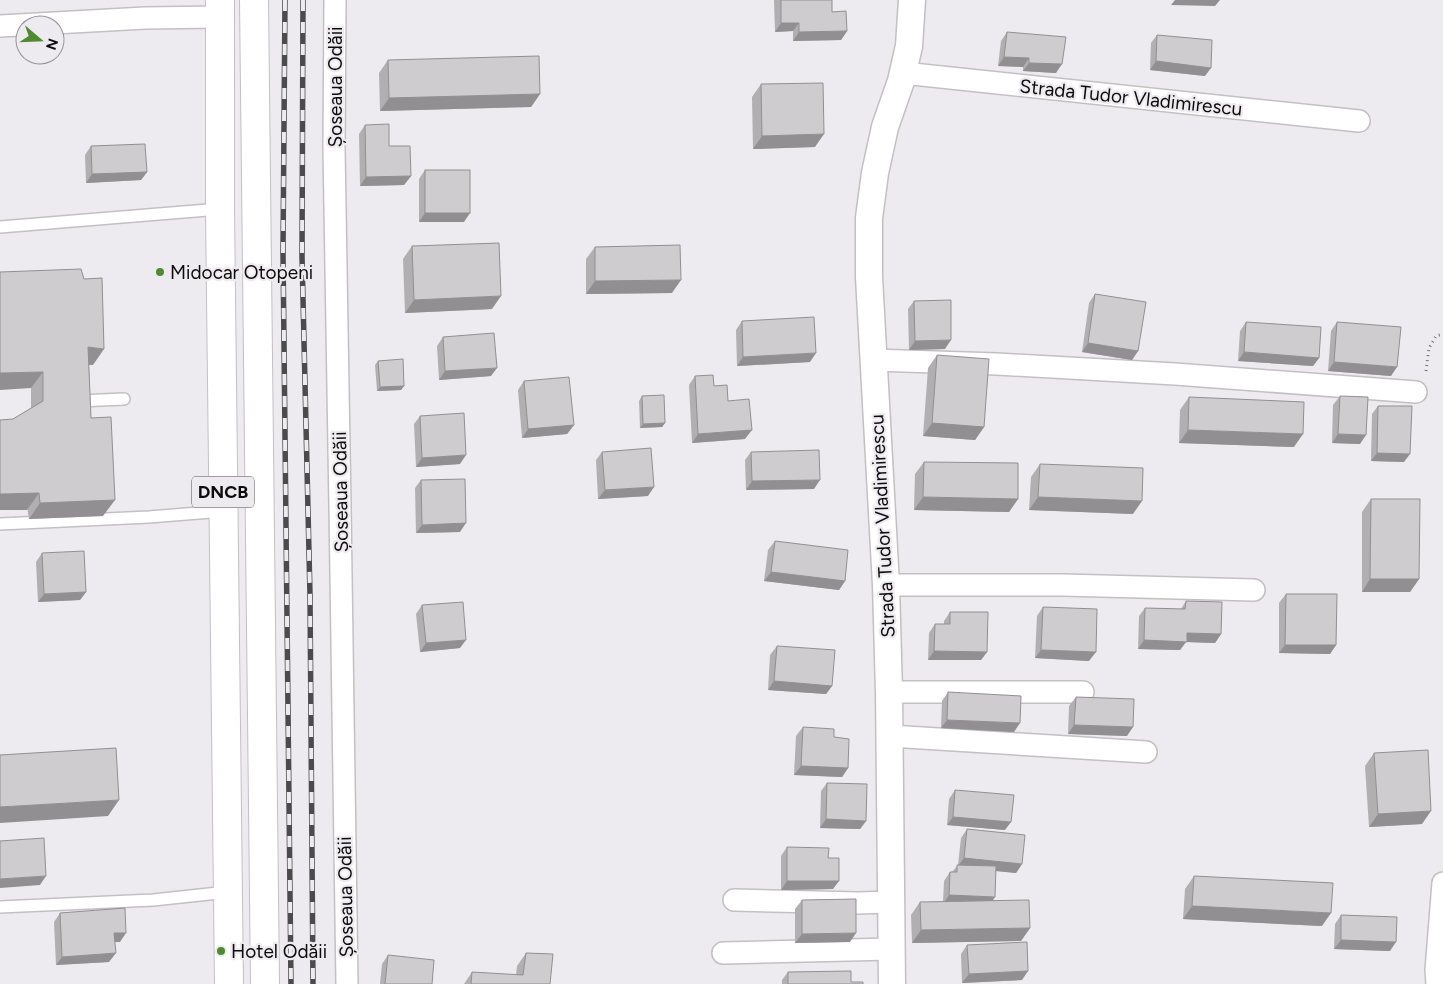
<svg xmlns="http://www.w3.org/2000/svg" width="1443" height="984" font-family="Figtree,sans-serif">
<rect width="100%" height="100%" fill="#eeebf0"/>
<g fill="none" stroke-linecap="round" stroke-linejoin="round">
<g stroke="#c3c0c4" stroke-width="14">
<g id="service">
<polyline points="0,227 220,209"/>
<polyline points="78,401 124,399"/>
<polyline points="0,524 149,517 223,511"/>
<polyline points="0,907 153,900 228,892"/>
</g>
</g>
<g stroke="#c3c0c4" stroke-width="24">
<g id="minor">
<polyline points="335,0 334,148 340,507 347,984"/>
<polyline points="0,26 145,18 220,17"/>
<polyline points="903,73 1359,121"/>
<polyline points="873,360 997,364 1175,374 1416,392"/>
<polyline points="886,585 1063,585 1254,590"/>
<polyline points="889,692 1083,692"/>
<polyline points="890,736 1146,752"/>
<polyline points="734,900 858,903 891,902"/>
<polyline points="723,953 892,949"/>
<polyline points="1437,984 1436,970 1443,883"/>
</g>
</g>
<g stroke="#c3c0c4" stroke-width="29">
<polyline id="tertiary" points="892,984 889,692 886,585 869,277 869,218 875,173 885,127 901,81 909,46 912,0"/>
</g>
<g stroke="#c3c0c4" stroke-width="30">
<g id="primary">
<polyline points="220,0 220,209 229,984"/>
<polyline points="254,0 265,984"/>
</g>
</g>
<polyline stroke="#757476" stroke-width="3" stroke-dasharray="1 4" stroke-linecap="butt" points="1426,371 1429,348 1436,336 1443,334"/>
<use href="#service" stroke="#fff" stroke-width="11"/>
<use href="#minor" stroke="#fff" stroke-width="21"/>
<use href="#tertiary" stroke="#fff" stroke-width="26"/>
<use href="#primary" stroke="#fff" stroke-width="28"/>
<g stroke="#4b4a4c" stroke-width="5.5">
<g id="rail">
<polyline points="285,0 283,252 291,984"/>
<polyline points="303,0 302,256 310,595 313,984"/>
</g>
</g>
<use href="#rail" stroke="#eeebf0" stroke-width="4" stroke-dasharray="11" stroke-linecap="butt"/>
</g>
<g fill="#b2afb3">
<polygon points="774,0 805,0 832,12 847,31 841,40 793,41 793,31 775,32"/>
<polygon points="1007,32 1056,73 1023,71 1023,67 998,66 1001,41"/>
<polygon points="1157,35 1205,76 1150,70 1151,43"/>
<polygon points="388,60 540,94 531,107 380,111 379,73"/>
<polygon points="761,84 815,147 753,149 752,97"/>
<polygon points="365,125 389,146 411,176 404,185 360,186 359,134"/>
<polygon points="91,146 147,172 141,180 86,183 85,155"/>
<polygon points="425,170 464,222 419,222 419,179"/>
<polygon points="412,246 492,309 405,313 403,259"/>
<polygon points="595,247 672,293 586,294 586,259"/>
<polygon points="0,272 93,365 89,365 91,418 103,516 29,519 13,419 31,408 31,388"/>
<polygon points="1095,294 1138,351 1132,360 1082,352 1089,303"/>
<polygon points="914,301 945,349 909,350 908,309"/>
<polygon points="742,321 810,362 737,366 736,330"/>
<polygon points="1246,322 1319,358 1313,366 1238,361 1240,331"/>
<polygon points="1337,322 1391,376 1328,371 1331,331"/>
<polygon points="443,337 491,376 439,380 437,346"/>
<polygon points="937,355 984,427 975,440 923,436 928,368"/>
<polygon points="378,361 404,386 401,390 377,391 375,365"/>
<polygon points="695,376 714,386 745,439 692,443 689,385"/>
<polygon points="524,381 574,425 567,434 522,438 518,390"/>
<polygon points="642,396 665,423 662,427 640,428 639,401"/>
<polygon points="1340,396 1360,444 1332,443 1333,405"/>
<polygon points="1189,397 1294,447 1179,443 1180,410"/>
<polygon points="1378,406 1404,462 1371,461 1372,414"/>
<polygon points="420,416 460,464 416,467 414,424"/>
<polygon points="602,452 648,496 598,499 596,460"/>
<polygon points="751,452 814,489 746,490 745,460"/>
<polygon points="924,462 1018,499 1009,512 914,510 915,474"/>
<polygon points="1040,464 1133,514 1029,510 1031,477"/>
<polygon points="421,480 460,532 416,533 415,488"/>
<polygon points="1371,499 1419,579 1410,592 1362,592 1362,512"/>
<polygon points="775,541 845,581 839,590 764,581 768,550"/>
<polygon points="42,553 86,592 80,600 38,602 36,562"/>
<polygon points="1286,594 1336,645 1330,654 1279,653 1279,603"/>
<polygon points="1186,601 1221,634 1215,643 1186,642 1180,650 1138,649 1139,616 1145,608 1181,609"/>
<polygon points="422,605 460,648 420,652 416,614"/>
<polygon points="1043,607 1089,661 1035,658 1037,616"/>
<polygon points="950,612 987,652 981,660 928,660 929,633 935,624 944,624 944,621"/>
<polygon points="777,646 832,686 826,694 768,690 770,655"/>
<polygon points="948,692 1014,732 941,728 942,701"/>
<polygon points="1076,697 1127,736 1068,734 1069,706"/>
<polygon points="803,727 834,737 848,768 842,777 794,775 796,736"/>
<polygon points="1374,753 1422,824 1369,827 1365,766"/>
<polygon points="827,783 866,821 860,829 820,828 821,791"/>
<polygon points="955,790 1005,830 947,825 949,799"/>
<polygon points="967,829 1022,864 1016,873 996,871 993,900 1030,928 1021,941 912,943 911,915 920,902 943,902 944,881 950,872 952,872 958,865 961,838"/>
<polygon points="787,847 828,858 833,889 781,890 781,856"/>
<polygon points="1194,876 1322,926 1183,919 1185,889"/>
<polygon points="802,900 850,942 795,943 795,909"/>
<polygon points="60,913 120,942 115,942 109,962 56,965 54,922"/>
<polygon points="1341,915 1390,951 1334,949 1335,924"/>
<polygon points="967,945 1022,980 962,983 961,954"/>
<polygon points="526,953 550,984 464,984 472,972 516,975 517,966"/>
<polygon points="388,955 432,984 380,984 382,964"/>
<polygon points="788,972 851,982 863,984 782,984 782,980"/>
</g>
<g fill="#918f92">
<polygon points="1175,0 1220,0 1215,6 1171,5"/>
<polygon points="781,23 799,23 793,31 775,32"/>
<polygon points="847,31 841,40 793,41 799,32"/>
<polygon points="1004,57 1029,58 1023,67 998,66"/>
<polygon points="1156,61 1211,68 1205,76 1150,70"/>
<polygon points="1029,63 1062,64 1056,73 1023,71"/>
<polygon points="540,94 531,107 380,111 389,98"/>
<polygon points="824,134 815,147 753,149 762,136"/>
<polygon points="147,172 141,180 86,183 92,174"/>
<polygon points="411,176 404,185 360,186 366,177"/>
<polygon points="425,213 470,213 464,222 419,222"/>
<polygon points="681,280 672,293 586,294 595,281"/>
<polygon points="501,296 492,309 405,313 414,300"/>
<polygon points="951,340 945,349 909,350 915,341"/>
<polygon points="1088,343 1138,351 1132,360 1082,352"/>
<polygon points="88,347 104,349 93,365 76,364"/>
<polygon points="1244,352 1319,358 1313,366 1238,361"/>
<polygon points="816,353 810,362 737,366 743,357"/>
<polygon points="1334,362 1397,367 1391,376 1328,371"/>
<polygon points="497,368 491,376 439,380 445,371"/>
<polygon points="43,372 31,388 0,390 0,373"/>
<polygon points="404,386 401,390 377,391 380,387"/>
<polygon points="665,423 662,427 640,428 643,424"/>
<polygon points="932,423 984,427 975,440 923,436"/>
<polygon points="574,425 567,434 522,438 528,429"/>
<polygon points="752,430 745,439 692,443 698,434"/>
<polygon points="1188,430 1303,434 1294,447 1179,443"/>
<polygon points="1338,434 1366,435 1360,444 1332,443"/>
<polygon points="1377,453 1410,454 1404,462 1371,461"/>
<polygon points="466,455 460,464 416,467 422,458"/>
<polygon points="820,480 814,489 746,490 752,481"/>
<polygon points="654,487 648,496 598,499 605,490"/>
<polygon points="39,493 27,510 0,510 0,494"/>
<polygon points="923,497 1018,499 1009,512 914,510"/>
<polygon points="1038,497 1142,501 1133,514 1029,510"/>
<polygon points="115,500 103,516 29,519 40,503"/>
<polygon points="466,523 460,532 416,533 422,525"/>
<polygon points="771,572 845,581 839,590 764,581"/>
<polygon points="1370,579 1419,579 1410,592 1362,592"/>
<polygon points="86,592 80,600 38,602 44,594"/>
<polygon points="1187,633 1221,634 1215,643 1186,642 1180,650 1138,649 1144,640"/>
<polygon points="466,640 460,648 420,652 426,643"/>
<polygon points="1285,645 1336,645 1330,654 1279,653"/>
<polygon points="1041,650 1096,652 1089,661 1035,658"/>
<polygon points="934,651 987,652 981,660 928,660"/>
<polygon points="774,681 832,686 826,694 768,690"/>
<polygon points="947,720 1020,723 1014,732 941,728"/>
<polygon points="1074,725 1133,727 1127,736 1068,734"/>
<polygon points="801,766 848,768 842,777 794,775"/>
<polygon points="119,800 108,816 0,823 0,807"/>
<polygon points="1431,811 1422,824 1369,827 1378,814"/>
<polygon points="953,817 1011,822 1005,830 947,825"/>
<polygon points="826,819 866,821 860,829 820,828"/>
<polygon points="964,858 1022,864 1016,873 957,867"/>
<polygon points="46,876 40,885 0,888 0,879"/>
<polygon points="787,881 839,881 833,889 781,890"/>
<polygon points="949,895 995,897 989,906 943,904"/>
<polygon points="1192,906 1331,913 1322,926 1183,919"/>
<polygon points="1030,928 1021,941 912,943 921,930"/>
<polygon points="114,933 126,933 120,942 108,942"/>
<polygon points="856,933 850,942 795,943 802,934"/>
<polygon points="1341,940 1396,942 1390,951 1334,949"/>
<polygon points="116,953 109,962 56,965 62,957"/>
<polygon points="1028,971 1022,980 962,983 969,974"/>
</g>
<g fill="#cfccd0" stroke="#918f92">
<polygon points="781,0 832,0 832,12 846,11 847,31 799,32 799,23 781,23"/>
<polygon points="1007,32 1066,37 1062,64 1029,63 1029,58 1004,57"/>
<polygon points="1157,35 1212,40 1211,68 1156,61"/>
<polygon points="539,56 540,94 389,98 388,60"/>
<polygon points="823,83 824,134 762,136 761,84"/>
<polygon points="389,124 389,146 410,146 411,176 366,177 365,125"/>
<polygon points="145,144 147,172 92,174 91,146"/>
<rect x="425" y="170" width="45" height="43"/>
<polygon points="499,243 501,296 414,300 412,246"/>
<polygon points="680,245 681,280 595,281 595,247"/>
<polygon points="81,269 84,279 102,278 104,349 88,347 91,418 111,417 115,500 40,503 39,493 0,494 0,420 13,419 43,401 43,372 0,373 0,272"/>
<polygon points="1095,294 1146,302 1138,351 1088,343"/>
<polygon points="951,300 951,340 915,341 914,301"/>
<polygon points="814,317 816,353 743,357 742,321"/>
<polygon points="1246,322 1321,327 1319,358 1244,352"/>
<polygon points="1337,322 1401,327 1397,367 1334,362"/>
<polygon points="494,333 497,368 445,371 443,337"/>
<polygon points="937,355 989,359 984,427 932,423"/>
<polygon points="403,359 404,386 380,387 378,361"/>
<polygon points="713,375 714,386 727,385 728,401 749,399 752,430 698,434 695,376"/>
<polygon points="569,377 574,425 528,429 524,381"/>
<polygon points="664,395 665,423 643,424 642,396"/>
<polygon points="1340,396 1368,397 1366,435 1338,434"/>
<polygon points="1189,397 1304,402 1303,434 1188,430"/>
<polygon points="1378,406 1412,406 1410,454 1377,453"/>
<polygon points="464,413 466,455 422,458 420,416"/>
<polygon points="651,448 654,487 605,490 602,452"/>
<polygon points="819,450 820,480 752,481 751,452"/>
<polygon points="924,462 1018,463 1018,499 923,497"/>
<polygon points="1040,464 1143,468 1142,501 1038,497"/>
<polygon points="465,479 466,523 422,525 421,480"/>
<polygon points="1371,499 1420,499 1419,579 1370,579"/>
<polygon points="775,541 848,550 845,581 771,572"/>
<polygon points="84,551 86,592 44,594 42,553"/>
<polygon points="1286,594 1337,594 1336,645 1285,645"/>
<polygon points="1186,601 1222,602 1221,634 1187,633 1187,642 1144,640 1145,608 1185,609"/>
<polygon points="463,602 466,640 426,643 422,605"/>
<polygon points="1043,607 1097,609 1096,652 1041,650"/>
<polygon points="950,612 988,612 987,652 934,651 935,624 950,624"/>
<polygon points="777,646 835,650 832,686 774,681"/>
<polygon points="948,692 1021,696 1020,723 947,720"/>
<polygon points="1076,697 1134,699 1133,727 1074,725"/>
<polygon points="803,727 834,729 834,737 849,739 848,768 801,766"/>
<polygon points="116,748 119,800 0,807 0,755"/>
<polygon points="1428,750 1431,811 1378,814 1374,753"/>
<polygon points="827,783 867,784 866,821 826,819"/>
<polygon points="955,790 1014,795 1011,822 953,817"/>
<polygon points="967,829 1025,835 1022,864 964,858"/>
<polygon points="44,838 46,876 0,879 0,841"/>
<polygon points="787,847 829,848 828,858 839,858 839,881 787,881"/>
<polygon points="957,865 996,866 995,897 949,895 950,872 957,872"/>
<polygon points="1194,876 1333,883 1331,913 1192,906"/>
<polygon points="856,899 856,933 802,934 802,900"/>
<polygon points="1029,900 1030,928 921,930 920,902"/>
<polygon points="125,908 126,933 114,933 116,953 62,957 60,913"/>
<polygon points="1341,915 1397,917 1396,942 1341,940"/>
<polygon points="1027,942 1028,971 969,974 967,945"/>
<polygon points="526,953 553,954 550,984 471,984 472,972 523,975"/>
<polygon points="388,955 434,960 432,984 385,984"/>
<polygon points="851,971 851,982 863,982 863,984 788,984 788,972"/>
</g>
<g fill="#4d8c2d" stroke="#eeebf0" stroke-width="2">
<circle cx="160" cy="272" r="5"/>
<circle cx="221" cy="951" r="5"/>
</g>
<g text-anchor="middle" stroke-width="4.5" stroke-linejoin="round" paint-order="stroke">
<rect fill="#eeebf0" stroke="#504f51" stroke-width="1" x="192" y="476.5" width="62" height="31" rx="4"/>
<g font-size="18" font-weight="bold" fill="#0c0c0d">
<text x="223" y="498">DNCB</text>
</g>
<g font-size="19" fill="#0c0c0d" stroke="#eeebf0">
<text transform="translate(335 87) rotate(-90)" y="7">Șoseaua Odăii</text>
<text transform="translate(1131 97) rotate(6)" y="7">Strada Tudor Vladimirescu</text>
<text transform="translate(340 492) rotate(-91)" y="7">Șoseaua Odăii</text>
<text transform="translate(882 526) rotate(-93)" y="7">Strada Tudor Vladimirescu</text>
<text transform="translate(345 897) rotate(-91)" y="7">Șoseaua Odăii</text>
</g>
<g font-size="19" fill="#0c0c0d" stroke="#eeebf0" text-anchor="start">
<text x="170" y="279">Midocar Otopeni</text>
<text x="231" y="958">Hotel Odăii</text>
</g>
</g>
<g transform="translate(40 40) rotate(109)"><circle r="24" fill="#eeebf0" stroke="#949295"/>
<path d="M0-4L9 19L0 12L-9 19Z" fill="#4d8c2d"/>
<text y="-8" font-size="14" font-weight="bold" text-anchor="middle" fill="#0c0c0d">N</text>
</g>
</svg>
